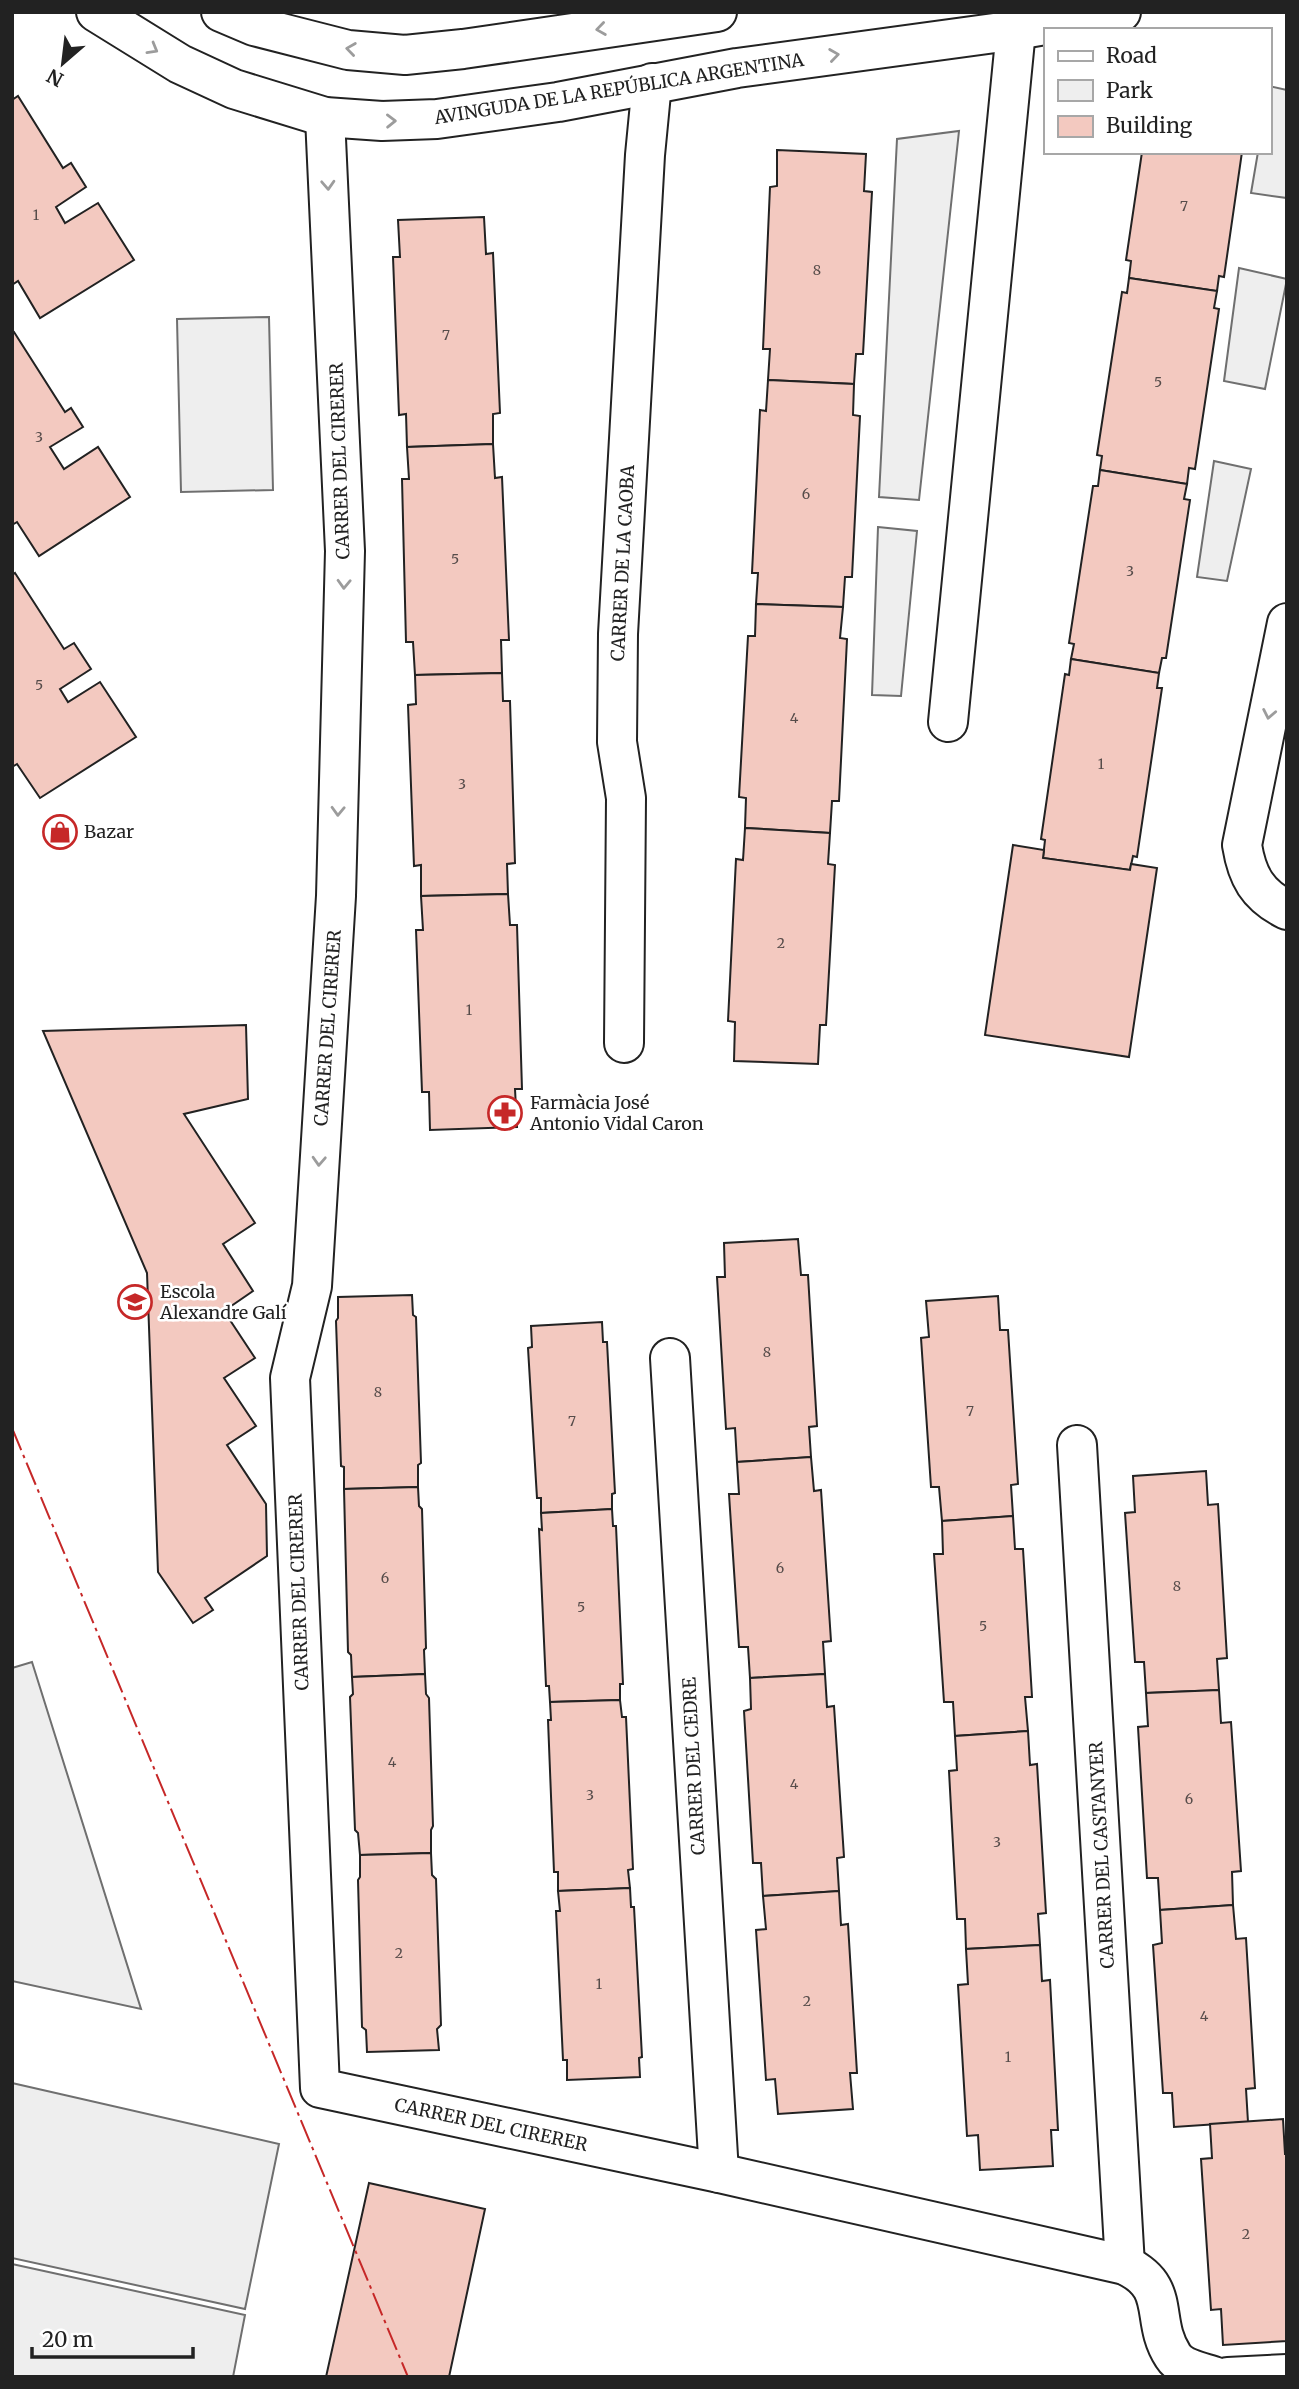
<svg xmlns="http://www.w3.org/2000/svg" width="1299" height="2389" font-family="Merriweather,serif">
<rect width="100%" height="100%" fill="#fff"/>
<g fill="#eee" stroke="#6f6f6f" stroke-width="2">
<polygon points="1269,86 1287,90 1287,198 1251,193 1258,152 1269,152"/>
<polygon points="959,131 919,500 879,497 897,139"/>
<polygon points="1239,268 1287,279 1265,389 1224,381"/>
<polygon points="269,317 273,490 181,492 177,319"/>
<polygon points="1214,461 1251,469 1227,581 1197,577"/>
<polygon points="878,527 917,531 901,696 872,695"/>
<polygon points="32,1662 141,2009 12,1981 12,1668"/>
<polygon points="12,2083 279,2144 245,2309 12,2258"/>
<polygon points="12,2264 245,2315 233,2377 12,2377"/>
</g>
<g fill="#f3c9c0" stroke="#222" stroke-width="2">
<polygon points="18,96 63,168 71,163 86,187 56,207 65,223 98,203 134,260 40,318 18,281 12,285 12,100"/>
<polygon points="777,150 866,154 864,191 872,192 863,354 856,354 854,384 768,380 770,349 763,349 770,187 777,186"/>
<polygon points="1142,152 1242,152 1224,277 1219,276 1217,291 1129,278 1131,261 1126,260"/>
<polygon points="484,217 486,254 493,253 500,413 493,414 493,444 407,447 406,414 399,415 393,257 400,257 398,220"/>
<polygon points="1129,278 1217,291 1214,308 1219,309 1195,469 1189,468 1187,484 1100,470 1102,456 1097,455 1122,292 1127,293"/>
<polygon points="14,332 65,412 71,408 83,427 50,447 64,469 98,447 130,497 39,556 17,522 12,525 12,333"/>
<polygon points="768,380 854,384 853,415 860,416 852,577 845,577 843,607 756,604 758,573 752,573 760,410 766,411"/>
<polygon points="493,444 495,478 502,477 509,640 501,640 502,673 415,675 413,642 406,642 402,479 409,479 407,447"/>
<polygon points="1100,470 1187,484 1184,499 1190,500 1166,658 1162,658 1159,673 1071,659 1074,644 1069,643 1093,486 1098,486"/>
<polygon points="15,573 64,649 74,643 91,669 60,689 68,702 100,682 136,737 40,798 17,764 12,767 12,575"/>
<polygon points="756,604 843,607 840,638 847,639 839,801 832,801 830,833 745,828 746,798 739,797 748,636 755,636"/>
<polygon points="1071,659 1159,673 1157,688 1162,688 1137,857 1133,856 1130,870 1043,858 1045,840 1041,839 1065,674 1069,675"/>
<polygon points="502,673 503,701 510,701 515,863 507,864 508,894 421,896 421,865 414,866 408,705 416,704 415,675"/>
<polygon points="745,828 830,833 828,864 835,865 826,1025 820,1025 818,1064 734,1061 735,1022 728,1021 736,859 743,860"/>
<polygon points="1013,845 1044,850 1043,858 1130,870 1131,864 1157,868 1129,1057 985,1035"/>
<polygon points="508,894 510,925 517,925 522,1089 515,1089 517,1127 430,1130 429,1092 422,1092 416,930 423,930 421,896"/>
<polygon points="246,1025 248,1099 184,1114 255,1223 223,1244 253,1291 224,1311 255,1358 224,1378 256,1426 227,1445 266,1504 267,1556 205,1598 213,1610 193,1623 158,1572 147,1273 43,1031"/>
<polygon points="798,1239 801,1275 808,1275 817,1426 809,1427 811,1457 737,1462 735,1428 726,1429 717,1277 725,1277 724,1243"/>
<polygon points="412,1295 413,1315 416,1317 421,1463 418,1465 418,1487 344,1489 344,1467 341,1466 336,1321 338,1318 338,1297"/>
<polygon points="998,1296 1000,1330 1008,1330 1018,1484 1011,1485 1013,1516 942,1521 939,1487 931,1487 921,1338 929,1337 926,1301"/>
<polygon points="602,1322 603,1342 607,1342 615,1493 612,1494 612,1509 541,1513 541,1498 537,1498 528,1348 532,1347 531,1326"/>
<polygon points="811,1457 814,1491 821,1490 831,1641 823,1642 825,1674 750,1678 748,1647 739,1647 729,1494 739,1494 737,1462"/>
<polygon points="1206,1471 1208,1505 1218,1504 1227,1658 1217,1659 1219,1690 1146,1693 1144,1662 1135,1662 1125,1513 1135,1512 1133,1476"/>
<polygon points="418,1487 419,1506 422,1509 426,1648 424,1650 425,1674 352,1677 351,1655 348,1652 344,1489"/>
<polygon points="612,1509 613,1526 616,1526 623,1684 620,1684 620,1700 550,1702 549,1686 546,1686 539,1529 542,1530 541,1513"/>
<polygon points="1013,1516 1015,1549 1023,1549 1032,1697 1025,1697 1028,1731 955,1736 953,1702 944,1702 934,1554 943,1554 942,1521"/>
<polygon points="425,1674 426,1694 429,1698 433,1826 431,1830 431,1853 360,1855 358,1833 355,1830 350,1697 353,1694 352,1677"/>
<polygon points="825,1674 827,1707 834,1706 844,1857 837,1858 839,1891 763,1896 761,1863 753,1863 744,1711 751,1709 750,1678"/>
<polygon points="1219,1690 1221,1723 1231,1722 1241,1871 1232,1872 1233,1905 1160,1910 1158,1878 1147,1878 1138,1727 1148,1726 1146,1693"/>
<polygon points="620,1700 622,1717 626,1717 633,1869 628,1870 630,1888 558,1891 558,1872 554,1872 548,1720 551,1720 550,1702"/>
<polygon points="1028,1731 1030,1765 1037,1764 1046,1913 1038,1914 1040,1945 966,1949 965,1919 957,1919 949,1771 957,1770 955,1736"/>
<polygon points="431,1853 432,1875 436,1879 441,2025 437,2029 439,2050 367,2052 366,2030 362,2027 358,1880 360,1877 360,1855"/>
<polygon points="630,1888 631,1907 634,1907 642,2057 639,2058 640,2077 567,2080 567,2060 563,2060 556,1911 560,1911 558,1891"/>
<polygon points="839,1891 841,1925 848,1924 857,2073 850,2073 853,2109 778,2114 775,2079 766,2080 756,1930 766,1929 763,1896"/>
<polygon points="1233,1905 1236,1939 1246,1938 1255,2088 1246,2089 1248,2122 1174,2127 1172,2093 1163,2093 1153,1945 1162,1943 1160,1910"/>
<polygon points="1040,1945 1042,1981 1050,1980 1058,2130 1051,2130 1053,2166 980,2170 978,2135 967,2136 958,1985 968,1984 966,1949"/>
<polygon points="1283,2119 1285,2154 1287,2154 1287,2341 1223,2345 1221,2309 1211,2310 1201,2159 1212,2158 1210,2124"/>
<polygon points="369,2183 485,2209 449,2377 326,2377"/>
</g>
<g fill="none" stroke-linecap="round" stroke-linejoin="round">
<g stroke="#222" stroke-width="42">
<g id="minor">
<polyline points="96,12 180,64 234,89 325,117 382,121 437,119 558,102 737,68 1016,30 1121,12"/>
<polyline points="221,12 254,26 348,50 405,55 463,49 717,12"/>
<path d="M325 117 345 551 336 896 312 1286 290 1378 320 2088 719 2173 1125 2265C1173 2288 1149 2319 1173 2356 1181 2369 1202 2372 1216 2377"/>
<path d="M1287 623 1242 845C1247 876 1257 895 1287 910"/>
<polyline points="948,722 1016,30"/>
<polyline points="624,1043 626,798 617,742 618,634 645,155 652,83"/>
<polyline points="670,1358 719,2173"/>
<polyline points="1077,1445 1125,2265"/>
<polyline points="1228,2377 1287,2374"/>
</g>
</g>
<use href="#minor" stroke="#fff" stroke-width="38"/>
<polyline stroke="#c62828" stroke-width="2" stroke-dasharray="24 5 3.5 5" stroke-linecap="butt" points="12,1428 408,2377"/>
</g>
<defs><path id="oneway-chevron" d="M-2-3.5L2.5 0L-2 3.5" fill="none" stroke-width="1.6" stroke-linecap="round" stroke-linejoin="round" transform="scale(1.75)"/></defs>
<g stroke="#9c9c9c">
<use href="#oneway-chevron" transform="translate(601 29) rotate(172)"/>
<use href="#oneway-chevron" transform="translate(153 49) rotate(30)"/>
<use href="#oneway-chevron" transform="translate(351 49) rotate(-172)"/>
<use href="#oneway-chevron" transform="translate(834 55) rotate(-8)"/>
<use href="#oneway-chevron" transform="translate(391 121) rotate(-1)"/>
<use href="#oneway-chevron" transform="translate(328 185) rotate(87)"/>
<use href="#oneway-chevron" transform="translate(344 584) rotate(92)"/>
<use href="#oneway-chevron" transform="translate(1269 714) rotate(101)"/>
<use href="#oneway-chevron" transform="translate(338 811) rotate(92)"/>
<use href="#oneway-chevron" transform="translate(319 1161) rotate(93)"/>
</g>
<defs>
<g id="shop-ring" transform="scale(1.75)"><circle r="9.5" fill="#fff" stroke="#c62828" stroke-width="1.5"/><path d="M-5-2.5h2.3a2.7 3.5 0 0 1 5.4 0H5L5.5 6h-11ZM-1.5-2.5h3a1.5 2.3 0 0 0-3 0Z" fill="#c62828"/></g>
<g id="pharmacy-ring" transform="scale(1.75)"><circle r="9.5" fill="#fff" stroke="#c62828" stroke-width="1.5"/><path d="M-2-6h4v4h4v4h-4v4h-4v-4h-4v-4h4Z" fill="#c62828"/></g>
<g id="school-ring" transform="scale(1.75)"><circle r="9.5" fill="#fff" stroke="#c62828" stroke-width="1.5"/><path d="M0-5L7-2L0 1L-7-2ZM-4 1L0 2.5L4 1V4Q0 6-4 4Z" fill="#c62828"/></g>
</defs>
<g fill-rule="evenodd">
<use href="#shop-ring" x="60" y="832"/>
<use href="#pharmacy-ring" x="505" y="1113"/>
<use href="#school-ring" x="135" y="1302"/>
</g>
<g text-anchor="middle" stroke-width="5" stroke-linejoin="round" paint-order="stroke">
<g font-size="14" fill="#564c4a">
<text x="1184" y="211">7</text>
<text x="36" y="220">1</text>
<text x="817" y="275">8</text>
<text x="446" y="340">7</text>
<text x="1158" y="387">5</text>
<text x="39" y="442">3</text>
<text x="806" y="499">6</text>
<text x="455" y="564">5</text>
<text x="1130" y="576">3</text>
<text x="39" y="690">5</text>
<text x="794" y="723">4</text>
<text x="1101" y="769">1</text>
<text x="462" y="789">3</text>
<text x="781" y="948">2</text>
<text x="469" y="1015">1</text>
<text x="767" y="1357">8</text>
<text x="378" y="1397">8</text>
<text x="970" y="1416">7</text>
<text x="572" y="1426">7</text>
<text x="780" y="1573">6</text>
<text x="385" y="1583">6</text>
<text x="1177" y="1591">8</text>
<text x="581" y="1612">5</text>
<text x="983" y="1631">5</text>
<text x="392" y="1767">4</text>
<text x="794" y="1789">4</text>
<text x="590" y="1800">3</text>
<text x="1189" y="1804">6</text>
<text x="997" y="1847">3</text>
<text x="399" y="1958">2</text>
<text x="599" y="1989">1</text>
<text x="807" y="2006">2</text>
<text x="1204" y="2021">4</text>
<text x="1008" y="2062">1</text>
<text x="1246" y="2239">2</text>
</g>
<g font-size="18" fill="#222" stroke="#fff">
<text transform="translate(619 89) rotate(-9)" y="6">AVINGUDA DE LA REPÚBLICA ARGENTINA</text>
<text transform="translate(340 461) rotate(-92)" y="6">CARRER DEL CIRERER</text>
<text transform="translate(623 563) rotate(-87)" y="6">CARRER DE LA CAOBA</text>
<text transform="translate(328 1028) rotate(-86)" y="6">CARRER DEL CIRERER</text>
<text transform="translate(299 1592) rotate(-92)" y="6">CARRER DEL CIRERER</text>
<text transform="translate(694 1766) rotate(-93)" y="6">CARRER DEL CEDRE</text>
<text transform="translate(1102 1855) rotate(-93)" y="6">CARRER DEL CASTANYER</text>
<text transform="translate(491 2125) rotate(12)" y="6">CARRER DEL CIRERER</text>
</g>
<g font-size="18" fill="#222" stroke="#fff" text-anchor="start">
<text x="84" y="838">Bazar</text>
<text x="530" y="1109">Farmàcia José<tspan x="530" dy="21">Antonio Vidal Caron</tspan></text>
<text x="160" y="1298">Escola<tspan x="160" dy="21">Alexandre Galí</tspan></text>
</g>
</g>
<rect width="1299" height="2389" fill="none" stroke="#222222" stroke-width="28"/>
<rect x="1044" y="28" width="228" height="126" fill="#ffffff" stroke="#a7a7a7" stroke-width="2"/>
<rect x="1058" y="51" width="35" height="10" fill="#ffffff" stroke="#a7a7a7" stroke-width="2"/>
<text x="1106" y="63" font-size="21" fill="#222222">Road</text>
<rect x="1058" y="80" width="35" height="21" fill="#eeeeee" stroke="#a7a7a7" stroke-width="2"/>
<text x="1106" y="98" font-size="21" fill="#222222">Park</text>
<rect x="1058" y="116" width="35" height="21" fill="#f3c9c0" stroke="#a7a7a7" stroke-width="2"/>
<text x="1106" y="133" font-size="21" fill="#222222">Building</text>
<g transform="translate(63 63) rotate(208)" stroke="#ffffff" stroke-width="5" paint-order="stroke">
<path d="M0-5L12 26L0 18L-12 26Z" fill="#222222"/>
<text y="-10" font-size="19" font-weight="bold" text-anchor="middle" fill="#222222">N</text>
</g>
<path d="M32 2347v10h161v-10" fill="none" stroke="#222222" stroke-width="3.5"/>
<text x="42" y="2347" font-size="21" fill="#222222" stroke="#ffffff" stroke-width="5" paint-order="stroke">20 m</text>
</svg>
